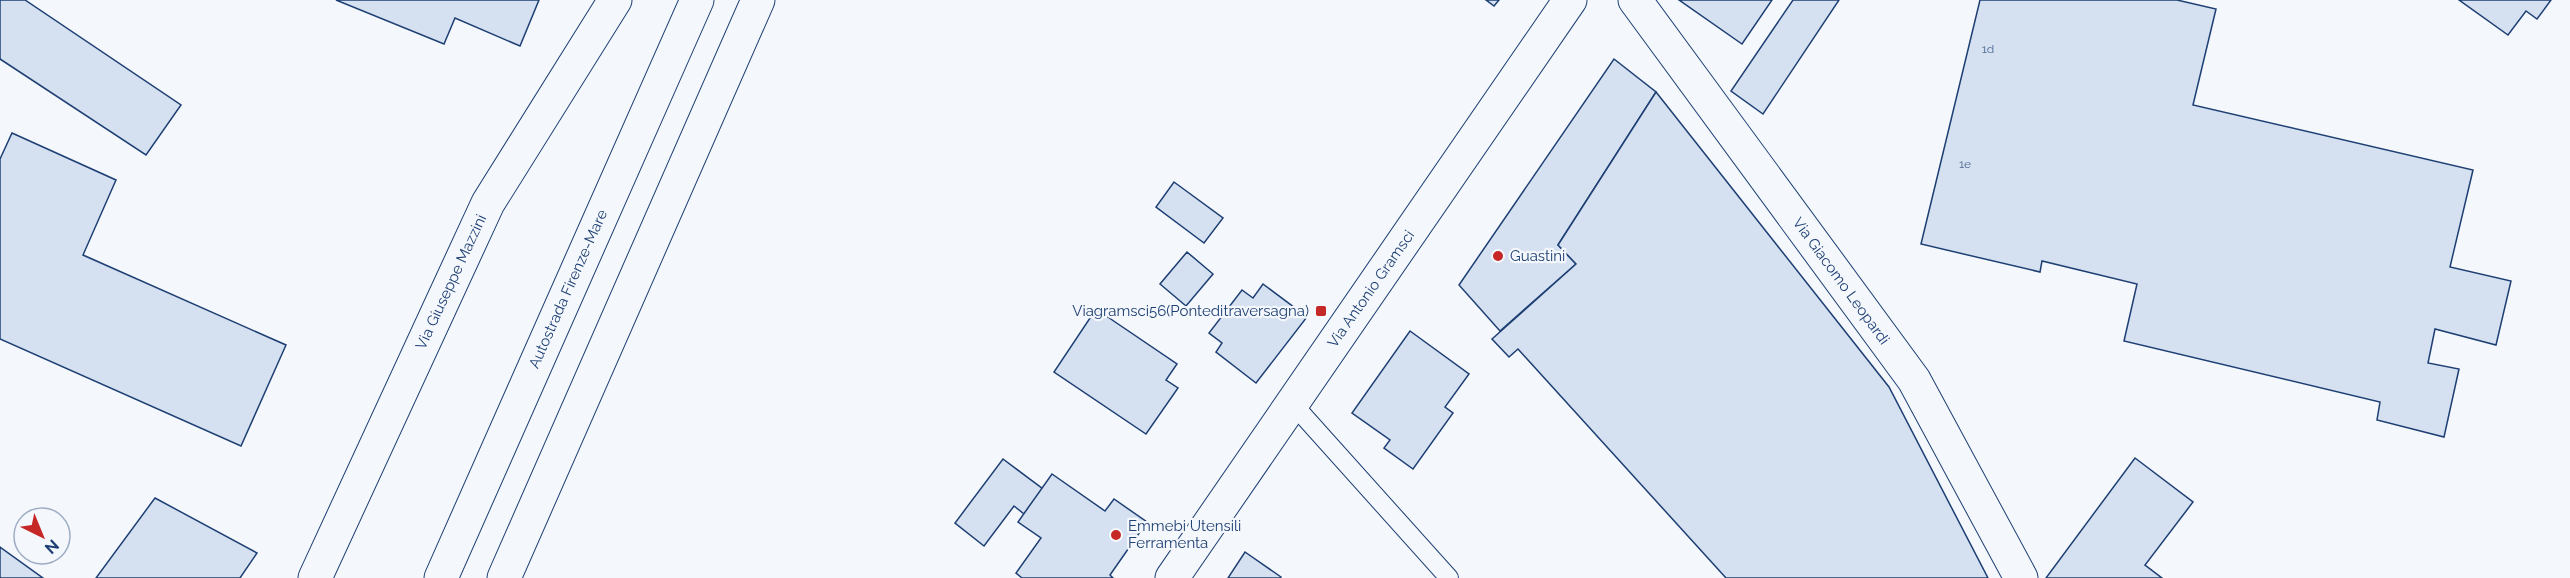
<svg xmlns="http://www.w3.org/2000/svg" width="2570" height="578" font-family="Raleway,sans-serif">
<rect width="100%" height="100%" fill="#f4f7fb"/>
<g fill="#d5e0f0" stroke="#1d3f73" stroke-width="1.5">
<polygon points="0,0 25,0 181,105 146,155 0,59"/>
<polygon points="336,0 539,0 520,46 455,18 444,44"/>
<polygon points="1486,0 1499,0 1494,6"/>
<polygon points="1679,0 1772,0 1742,44"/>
<polygon points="1793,0 1839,0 1763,114 1731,91"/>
<polygon points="1980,0 2177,0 2216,9 2193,105 2473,170 2450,267 2511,281 2496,345 2435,329 2428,363 2459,369 2444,437 2377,420 2380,402 2124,341 2137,284 2042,261 2040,272 1921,244"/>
<polygon points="2459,0 2551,0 2537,19 2526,11 2508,35"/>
<polygon points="1614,59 1656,92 1558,245 1576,264 1500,331 1459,285"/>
<polygon points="1656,92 1889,387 1988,578 1726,578 1518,349 1509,357 1492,339 1576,264 1558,245"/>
<polygon points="12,133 116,180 83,255 286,345 241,446 0,339 0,159"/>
<polygon points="1174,182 1223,218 1204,243 1156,207"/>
<polygon points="1187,252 1213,274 1186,306 1160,284"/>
<polygon points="1263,284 1307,317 1256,383 1216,352 1222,343 1209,333 1242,290 1253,298"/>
<polygon points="1096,309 1177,364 1166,380 1178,388 1146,434 1054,372"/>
<polygon points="1410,331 1469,374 1445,407 1453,413 1413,469 1384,448 1390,440 1352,413"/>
<polygon points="2135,458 2193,502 2145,565 2162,578 2046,578"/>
<polygon points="1003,459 1043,489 1024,514 1014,506 984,546 955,523"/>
<polygon points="1052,474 1105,511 1114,499 1147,522 1110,575 1113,578 1022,578 1016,573 1041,538 1018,522"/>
<polygon points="155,498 257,553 240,578 96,578"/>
<polygon points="0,547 43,578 0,578"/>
<polygon points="1245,552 1281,577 1280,578 1228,578"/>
</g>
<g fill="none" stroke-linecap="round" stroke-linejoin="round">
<g stroke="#1d3f73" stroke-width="20">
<polyline id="lane" points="1292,403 1449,578"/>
</g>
<g stroke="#1d3f73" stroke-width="35">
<g id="street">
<polyline points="1635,0 1914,380 2021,578"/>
<polyline points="315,578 488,203 615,0"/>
</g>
</g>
<g stroke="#1d3f73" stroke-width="35">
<polyline id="secondary" points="1172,578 1570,0"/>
</g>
<g stroke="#1d3f73" stroke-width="35">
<g id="highway">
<polyline points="441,578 697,0"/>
<polyline points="504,578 758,0"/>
</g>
</g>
<use href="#lane" stroke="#f4f7fb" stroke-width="18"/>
<use href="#street" stroke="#f4f7fb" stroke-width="33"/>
<use href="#secondary" stroke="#f4f7fb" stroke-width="33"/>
<use href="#highway" stroke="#f4f7fb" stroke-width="33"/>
</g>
<g fill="#c62828" stroke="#f4f7fb" stroke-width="2">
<circle cx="1498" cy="256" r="6"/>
<rect x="1315" y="305" width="12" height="12" rx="3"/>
<circle cx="1116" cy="535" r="6"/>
</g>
<g text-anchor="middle" stroke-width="4.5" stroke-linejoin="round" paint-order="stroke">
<g font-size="12" fill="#4b6792">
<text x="1988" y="53">1d</text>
<text x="1965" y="168">1e</text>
</g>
<g font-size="15" fill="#1d3f73" stroke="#f4f7fb" text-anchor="start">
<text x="1510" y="261">Guastini</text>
<text x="1309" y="316" text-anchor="end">Viagramsci56(Ponteditraversagna)</text>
<text x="1128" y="531">Emmebi Utensili<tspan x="1128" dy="17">Ferramenta</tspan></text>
</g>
<g font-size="15" fill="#1d3f73" stroke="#f4f7fb">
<text transform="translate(1841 281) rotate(54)" y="5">Via Giacomo Leopardi</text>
<text transform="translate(451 282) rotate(-65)" y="5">Via Giuseppe Mazzini</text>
<text transform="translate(568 289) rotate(-66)" y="5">Autostrada Firenze-Mare</text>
<text transform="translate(1371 289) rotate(-55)" y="5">Via Antonio Gramsci</text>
</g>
</g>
<g transform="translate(42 536) rotate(137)"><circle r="28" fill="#f4f7fb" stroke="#9eadc5" stroke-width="1.5"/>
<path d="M0-4.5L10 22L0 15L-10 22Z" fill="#c62828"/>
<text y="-9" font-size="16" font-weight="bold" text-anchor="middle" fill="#1d3f73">N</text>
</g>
</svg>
